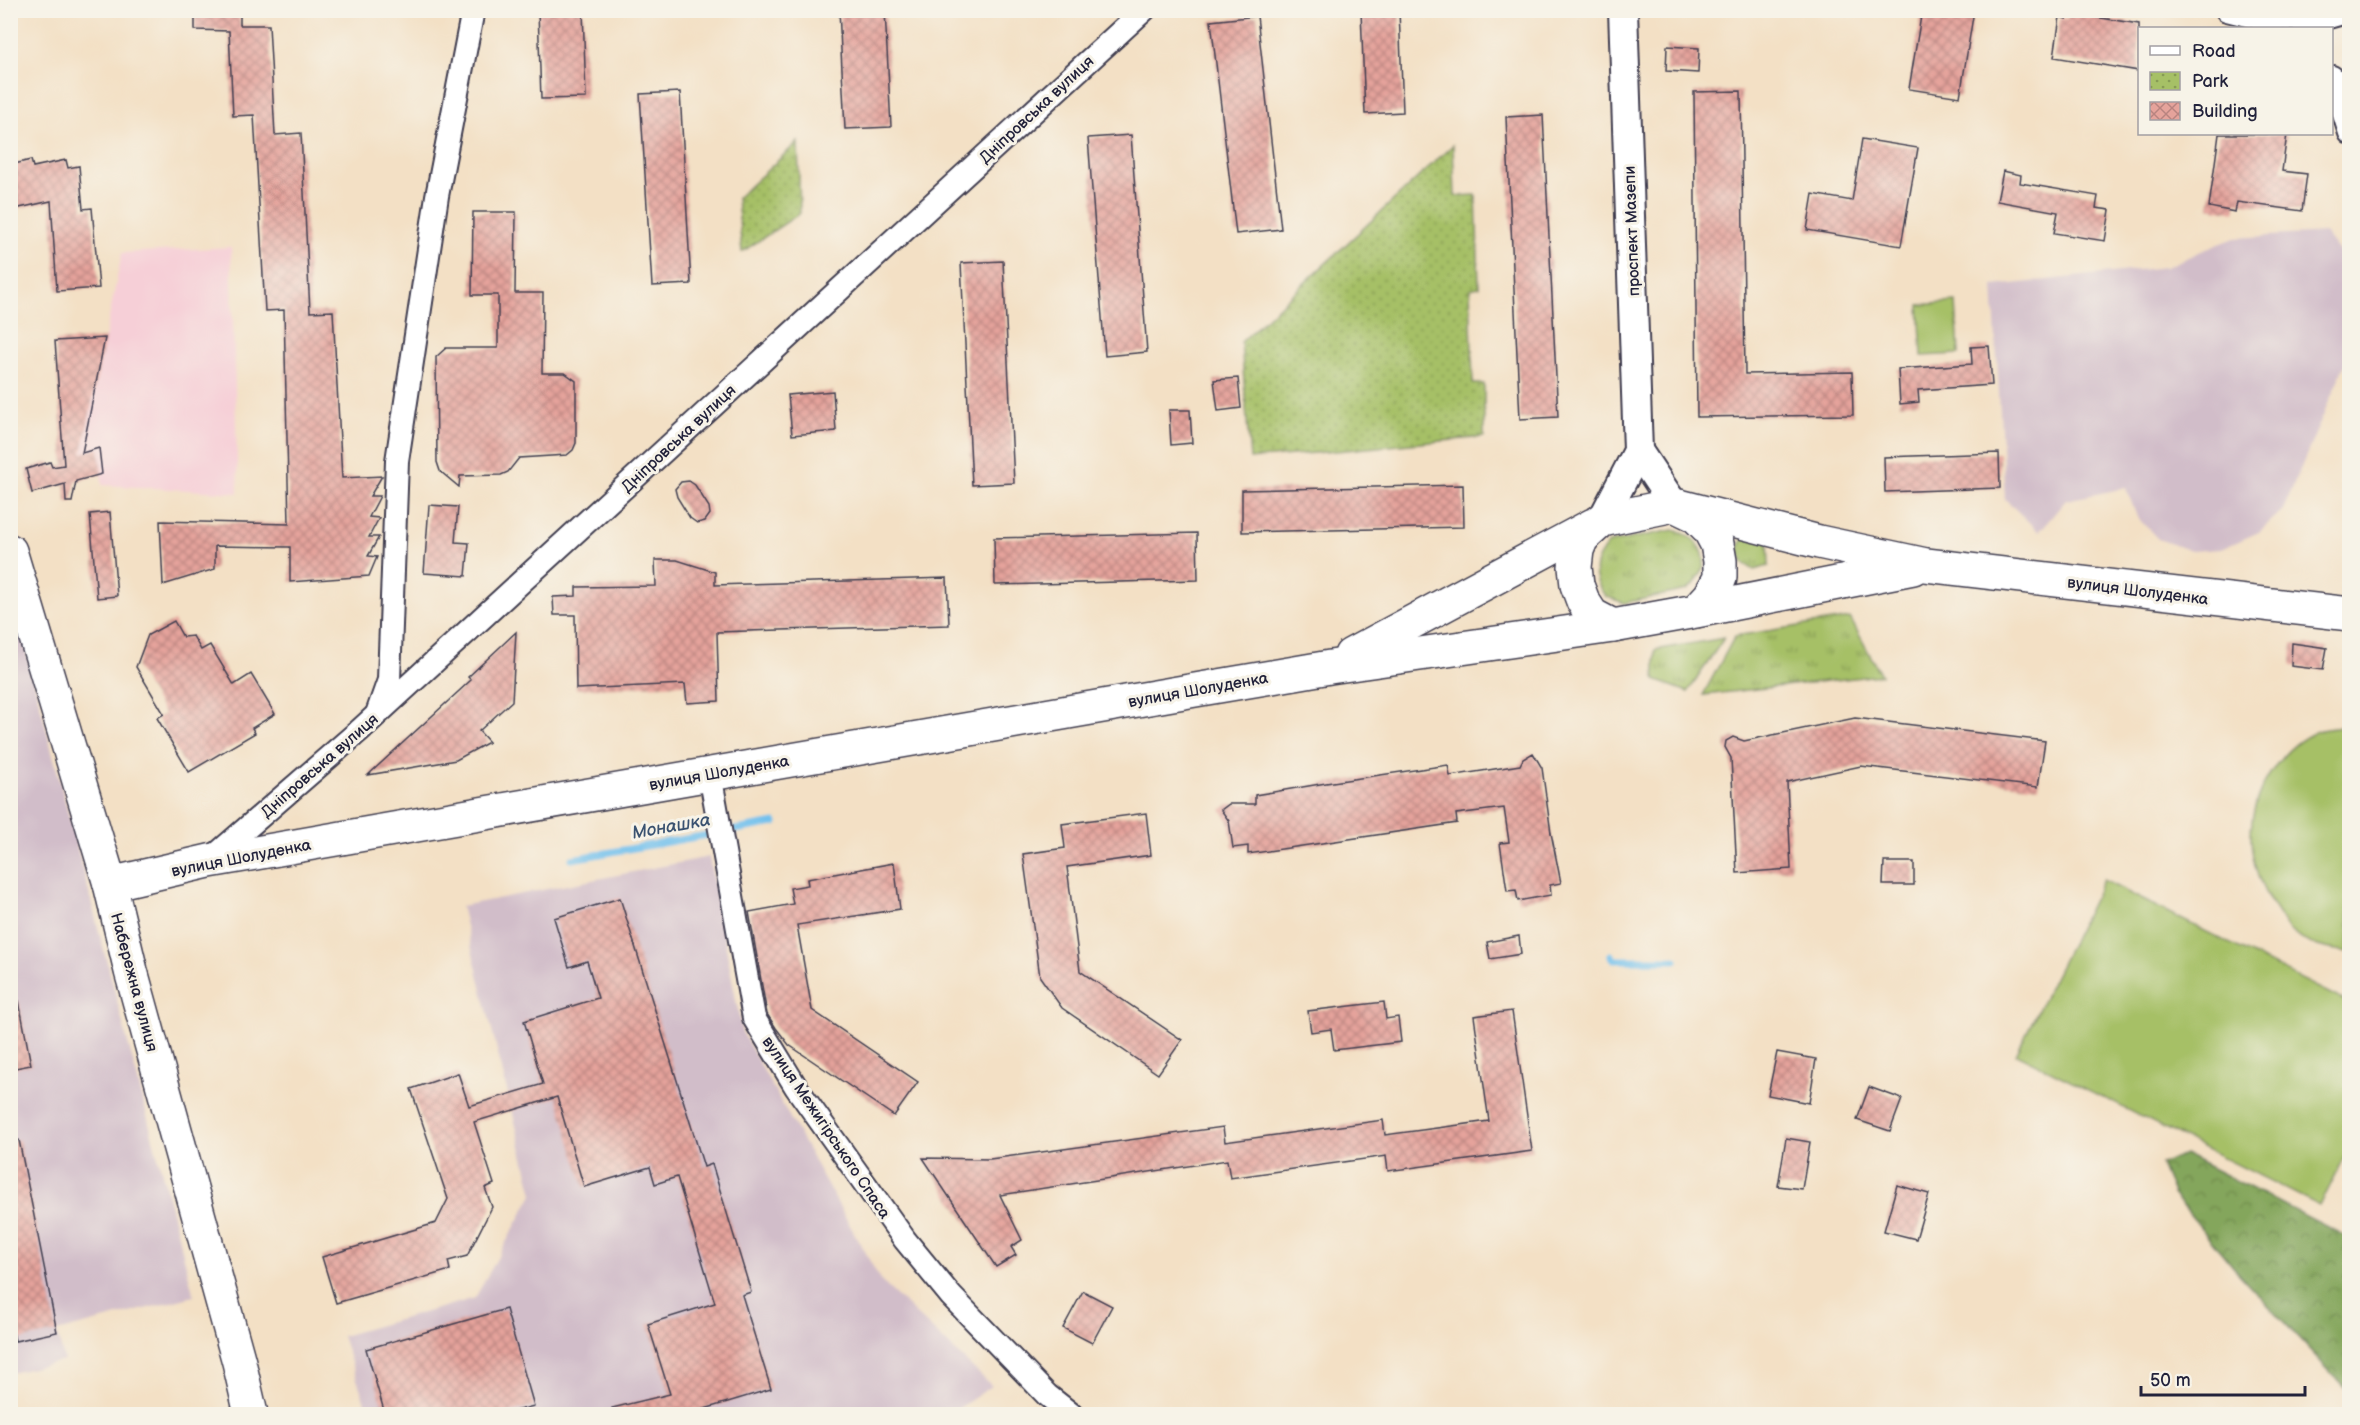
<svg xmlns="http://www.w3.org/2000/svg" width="2360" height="1425" font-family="'Balsamiq Sans',sans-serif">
<defs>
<pattern id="grass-tufts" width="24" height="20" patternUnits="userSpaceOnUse" patternTransform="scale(1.5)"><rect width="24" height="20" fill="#a6c066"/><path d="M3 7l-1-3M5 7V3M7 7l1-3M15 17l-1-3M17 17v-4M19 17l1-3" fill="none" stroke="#879c55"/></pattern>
<pattern id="forest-crowns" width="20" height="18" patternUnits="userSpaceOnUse" patternTransform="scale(1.5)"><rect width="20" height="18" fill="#84a65b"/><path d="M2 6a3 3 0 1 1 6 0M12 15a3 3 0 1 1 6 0" fill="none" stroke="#6c874c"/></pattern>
<pattern id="park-dots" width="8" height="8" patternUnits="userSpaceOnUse" patternTransform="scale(1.5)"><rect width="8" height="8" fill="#a6c066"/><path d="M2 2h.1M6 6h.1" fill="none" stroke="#879c55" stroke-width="1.8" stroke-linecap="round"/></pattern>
<pattern id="building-cross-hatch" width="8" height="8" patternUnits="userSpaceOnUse" patternTransform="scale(1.5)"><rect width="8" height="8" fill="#e5a39b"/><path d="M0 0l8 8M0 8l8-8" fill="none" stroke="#b98480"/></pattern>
</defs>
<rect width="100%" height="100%" fill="#f7f3e8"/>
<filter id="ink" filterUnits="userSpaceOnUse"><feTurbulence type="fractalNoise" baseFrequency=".0167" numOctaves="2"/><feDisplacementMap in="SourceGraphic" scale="12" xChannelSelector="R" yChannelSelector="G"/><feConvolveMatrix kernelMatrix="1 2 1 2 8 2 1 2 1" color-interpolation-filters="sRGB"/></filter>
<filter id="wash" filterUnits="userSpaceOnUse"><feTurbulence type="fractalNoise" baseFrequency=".008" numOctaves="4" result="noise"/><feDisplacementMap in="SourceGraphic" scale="24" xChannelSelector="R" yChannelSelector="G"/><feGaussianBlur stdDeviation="1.35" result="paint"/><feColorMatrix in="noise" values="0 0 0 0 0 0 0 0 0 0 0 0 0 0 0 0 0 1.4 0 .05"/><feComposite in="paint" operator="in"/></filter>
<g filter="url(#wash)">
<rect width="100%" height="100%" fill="#f3e0c5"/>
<polygon fill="#f6cfd7" points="231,247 238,493 102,485 99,449 82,453 122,253"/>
<g fill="#d1bdc9">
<polygon points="2325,233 2349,264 2349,354 2283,510 2259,532 2221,549 2191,551 2158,539 2137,517 2126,488 2066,500 2039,532 2005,499 1993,286 2166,267 2199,252 2235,238"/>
<polygon points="10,590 194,1296 57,1332 64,1361 11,1373"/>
<polygon points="709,857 742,1032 881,1281 992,1386 950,1414 369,1414 342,1336 475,1298 533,1194 461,906"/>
</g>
<g fill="url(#grass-tufts)" stroke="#647150" stroke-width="1.5">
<path d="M1673 530C1707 538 1715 569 1687 590L1624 603 1605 596C1591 577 1592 561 1609 543Z"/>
<polygon points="1744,539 1768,541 1769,566 1754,570 1742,562 1739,546"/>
<polygon points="1850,618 1881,675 1703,695 1735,636"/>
<polygon points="1724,638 1688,692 1655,680 1655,650"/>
</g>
<polygon fill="url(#forest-crowns)" stroke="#53644b" stroke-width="1.5" points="2184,1154 2349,1238 2349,1392 2240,1275 2173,1194 2161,1164"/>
<g fill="url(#park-dots)" stroke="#647150" stroke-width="1.5">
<polygon points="798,142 800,213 742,252 737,198"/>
<polygon points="1453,145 1455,196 1476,195 1479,287 1470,289 1473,384 1484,384 1484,437 1250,459 1241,342"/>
</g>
<g fill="#a6c066" stroke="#647150" stroke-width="1.5">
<polygon points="1956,302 1959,354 1922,356 1919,305"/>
<path d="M2349 726H2350L2349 952C2328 949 2307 946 2290 931 2285 926 2281 918 2277 912 2244 865 2241 812 2276 765 2287 750 2301 738 2318 731 2327 728 2340 728 2349 726Z"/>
<polygon points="2103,880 2349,1003 2349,1148 2320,1206 2016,1054"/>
</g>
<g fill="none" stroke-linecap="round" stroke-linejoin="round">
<g stroke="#73c1ed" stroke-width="7">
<polyline points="572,859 775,823"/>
<polyline points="1611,955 1615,960 1675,960"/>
</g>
</g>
<g id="blocks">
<g fill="url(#building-cross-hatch)">
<polygon points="195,10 240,10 240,25 269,25 275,135 301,133 310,312 333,311 342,478 382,476 370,496 380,496 369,517 379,518 369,537 379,537 368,556 377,557 369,576 290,582 290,547 215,546 215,569 163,585 160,521 289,524 284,310 265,311 254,115 233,116 229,31 195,30"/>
<polygon points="538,10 583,10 586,98 541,99"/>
<polygon points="839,10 885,10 891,127 845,129"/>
<polygon points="1361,10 1399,10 1403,112 1365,114"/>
<polygon points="1922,10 1974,10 1960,97 1909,89"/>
<polygon points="2069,13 2139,24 2139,71 2054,57 2060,17 2067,19"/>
<polygon points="1257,16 1281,229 1236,234 1211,21"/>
<polygon points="1667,46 1699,48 1698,73 1666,71"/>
<polygon points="1741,91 1745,374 1852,372 1853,415 1697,417 1694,92"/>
<polygon points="680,92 691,284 652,286 640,94"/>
<polygon points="1543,115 1558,417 1520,419 1506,117"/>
<polygon points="2219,134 2287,134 2282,171 2307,174 2302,211 2237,202 2235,212 2209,207"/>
<polygon points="1131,135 1147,352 1105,356 1088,138"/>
<polygon points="1862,139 1918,148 1901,246 1807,230 1813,194 1852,201"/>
<polygon points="31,160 33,167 66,160 68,168 79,166 83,209 92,208 99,288 57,291 51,201 10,210 10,165"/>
<polygon points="2003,171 2021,175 2020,183 2098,196 2096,208 2110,210 2105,241 2054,233 2058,212 1997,201"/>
<polygon points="473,212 516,212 515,293 543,293 542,373 565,373 576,381 576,443 573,450 567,455 519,458 508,472 501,475 460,476 459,487 440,471 437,462 436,357 446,348 498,348 498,295 472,295"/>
<polygon points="1003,261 1014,483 972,485 961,263"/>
<polygon points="105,338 82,453 99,448 102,474 76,481 72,502 66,502 65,484 32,493 26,469 50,462 52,467 64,465 55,341"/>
<polygon points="1989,346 1992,385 1918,390 1919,402 1900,404 1898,369 1972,364 1971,347"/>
<polygon points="1238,378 1241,408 1218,411 1214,380"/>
<polygon points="833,391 836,431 792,435 788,395"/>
<polygon points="1169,410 1190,410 1192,443 1171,445"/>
<polygon points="1999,453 2000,488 1885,492 1884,457"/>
<polygon points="689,481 695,485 709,507 710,514 705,521 697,523 690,518 677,497 675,489 681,482"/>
<polygon points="1463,485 1464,527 1242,532 1242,490"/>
<polygon points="429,505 458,507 455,542 469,543 466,576 424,573"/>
<polygon points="110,512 117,596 97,598 90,514"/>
<polygon points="1197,533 1198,580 995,585 994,538"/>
<polygon points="655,560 677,560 715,572 715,585 947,578 949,625 717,632 719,701 687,703 685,684 576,689 575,615 554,615 553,597 576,596 576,587 656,586"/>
<polygon points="174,621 183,637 193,636 201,650 210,645 234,685 251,674 275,714 252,728 255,733 189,772 157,718 164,714 136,667 148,635"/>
<polygon points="516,632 512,701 479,731 489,742 456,760 368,775 471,680 468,677"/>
<polygon points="2292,643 2327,648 2323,670 2291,666"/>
<polygon points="1855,718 2045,741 2038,787 1861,766 1787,782 1791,869 1737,873 1731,758 1725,747 1726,741 1733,737 1744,741"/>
<polygon points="1533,753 1542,768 1551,833 1561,883 1550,885 1551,895 1518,901 1516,890 1507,891 1500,843 1509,842 1504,808 1456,814 1457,823 1248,854 1248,846 1233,848 1229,821 1221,810 1229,804 1255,804 1255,795 1326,783 1448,765 1450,776 1520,765 1523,759"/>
<polygon points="1146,813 1151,855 1067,867 1080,971 1182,1040 1158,1074 1062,1008 1040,977 1023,854 1065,848 1062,824"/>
<polygon points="1884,862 1914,862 1914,885 1883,885"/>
<polygon points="894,863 900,909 797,925 812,1010 918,1082 894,1116 789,1045 776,1028 767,1014 749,912 793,904 790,888 808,885 807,879"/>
<polygon points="620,898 704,1167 712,1164 751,1292 742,1295 771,1389 688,1414 613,1414 612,1408 670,1394 648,1324 715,1303 677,1177 655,1184 650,1167 584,1187 557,1097 474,1122 494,1184 485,1188 492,1207 467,1256 448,1261 450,1270 336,1303 322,1257 436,1223 448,1199 411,1089 458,1073 469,1106 543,1084 524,1021 598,998 587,961 569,967 554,918"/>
<polygon points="1519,936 1521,954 1490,959 1487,942"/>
<polygon points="19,1001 31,1065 10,1069 10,1002"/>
<polygon points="1384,1002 1386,1019 1398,1017 1401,1042 1334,1050 1331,1029 1311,1032 1308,1011"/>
<polygon points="1512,1011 1532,1151 1388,1171 1386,1156 1230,1178 1227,1160 1000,1195 1022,1240 1011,1247 1016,1255 996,1267 923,1158 990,1159 1223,1127 1225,1142 1383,1120 1385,1135 1489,1121 1474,1016"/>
<polygon points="1777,1052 1816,1059 1809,1103 1768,1095"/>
<polygon points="1869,1087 1902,1099 1890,1131 1857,1120"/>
<polygon points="1786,1138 1810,1142 1802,1189 1778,1186"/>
<polygon points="19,1140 57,1332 15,1341 10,1318 10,1141"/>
<polygon points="1897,1185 1929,1194 1916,1239 1884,1231"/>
<polygon points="1083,1291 1112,1306 1092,1343 1063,1328"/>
<polygon points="506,1309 534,1406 503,1414 385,1414 366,1349"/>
</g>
</g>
</g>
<g filter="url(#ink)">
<use href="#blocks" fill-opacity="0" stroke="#413e50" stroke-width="1.5"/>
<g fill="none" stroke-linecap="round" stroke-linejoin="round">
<g stroke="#413e50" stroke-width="26">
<g id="minor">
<polyline points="2227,10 2259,18 2318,20 2350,11"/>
<polyline points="2332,77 2350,133"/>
<polyline points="378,711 389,680 397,461 437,196 473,10"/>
<polyline points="710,774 754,1018 796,1087 905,1240 951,1296 1047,1395 1071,1414"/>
<polyline points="210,860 360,730 1144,10"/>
</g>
</g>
<g stroke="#413e50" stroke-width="32">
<g id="tertiary">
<polyline points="1638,451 1674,505"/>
<polyline points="1602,520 1638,451 1623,10"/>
</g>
</g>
<g stroke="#413e50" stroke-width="36">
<g id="secondary">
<polyline points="1679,506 1819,542 1926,565 2350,614"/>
<polyline points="1696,611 1710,596 1720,578 1720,561 1717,544 1709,529 1695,515 1674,505 1602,520 1582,538 1577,550 1575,567 1577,585 1583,601 1592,615 1613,626 1696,611 1913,568"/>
<polyline points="1351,655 1593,525"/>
<polyline points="110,884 209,861 1201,689 1330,667 1613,626"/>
</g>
</g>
<g stroke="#413e50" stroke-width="36">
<polyline id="primary" points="10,551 110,884 131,971 239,1362 251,1414"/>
</g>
<use href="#minor" stroke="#fff" stroke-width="22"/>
<use href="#tertiary" stroke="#fff" stroke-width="28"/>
<use href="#secondary" stroke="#fff" stroke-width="33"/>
<use href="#primary" stroke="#fff" stroke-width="33"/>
</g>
</g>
<g text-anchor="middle" stroke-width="6" stroke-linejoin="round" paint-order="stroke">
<g font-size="16" fill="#22223b" stroke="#f7f3e8">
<text transform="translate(1036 109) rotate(-43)" y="6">Дніпровська вулиця</text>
<text transform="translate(1631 231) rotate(-92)" y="6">проспект Мазепи</text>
<text transform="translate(678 438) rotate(-43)" y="6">Дніпровська вулиця</text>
<text transform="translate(2138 590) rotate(7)" y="6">вулиця Шолуденка</text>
<text transform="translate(1198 689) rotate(-10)" y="6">вулиця Шолуденка</text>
<text transform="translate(319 765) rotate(-41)" y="6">Дніпровська вулиця</text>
<text transform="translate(719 772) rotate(-10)" y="6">вулиця Шолуденка</text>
<text transform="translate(241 857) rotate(-11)" y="6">вулиця Шолуденка</text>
<text transform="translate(135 982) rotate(75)" y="6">Набережна вулиця</text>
<text transform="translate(827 1127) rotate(56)" y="6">вулиця Межигірського Спаса</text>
</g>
<g font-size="18" font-style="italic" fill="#3a5270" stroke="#f7f3e8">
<text transform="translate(671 826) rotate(-10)" y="6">Монашка</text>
</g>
</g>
<rect width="2360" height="1425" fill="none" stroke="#f7f3e8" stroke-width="36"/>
<rect x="2138" y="27" width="195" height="108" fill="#f7f3e8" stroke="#a29fa3" stroke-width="1.5"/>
<rect x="2150" y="46" width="30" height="9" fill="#ffffff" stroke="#a29fa3" stroke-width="1.5"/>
<text x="2192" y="57" font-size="18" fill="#22223b">Road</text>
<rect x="2150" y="72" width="30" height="18" fill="url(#park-dots)" stroke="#a29fa3" stroke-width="1.5"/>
<text x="2192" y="87" font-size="18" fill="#22223b">Park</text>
<rect x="2150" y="102" width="30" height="18" fill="url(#building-cross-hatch)" stroke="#a29fa3" stroke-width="1.5"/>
<text x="2192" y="117" font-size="18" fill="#22223b">Building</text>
<path d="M2141 1386v9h164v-9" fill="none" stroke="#22223b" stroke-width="3"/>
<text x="2150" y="1386" font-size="18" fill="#22223b" stroke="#f7f3e8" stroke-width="4.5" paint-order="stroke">50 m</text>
</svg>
